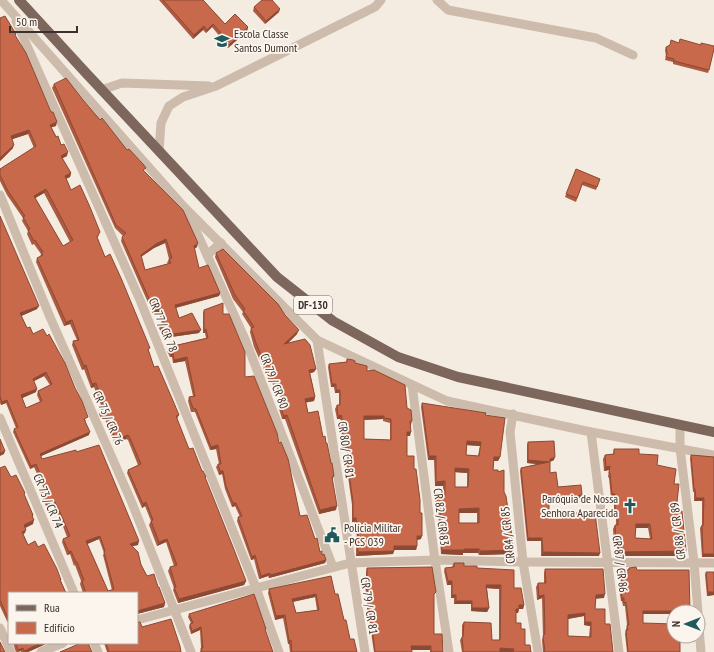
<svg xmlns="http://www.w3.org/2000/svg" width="714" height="652" font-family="'PT Sans Narrow',sans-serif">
<rect width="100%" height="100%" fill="#f4ebe1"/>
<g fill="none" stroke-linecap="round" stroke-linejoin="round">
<g stroke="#cdbbac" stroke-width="9">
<polyline points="1,0 184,207 317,340 447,401 591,432 714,455"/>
<polyline points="437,0 448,10 596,38 633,55"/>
<polyline points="16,21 140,300 256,588 279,652"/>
<polyline points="101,90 122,83 209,86"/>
<polyline points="159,151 161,123 169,106 183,97 216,86 375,7 381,0"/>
<polyline points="0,195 50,317 132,503 191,652"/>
<polyline points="188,213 245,339 333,567"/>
<polyline points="207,255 221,243"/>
<polyline points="317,340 365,652"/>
<polyline points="412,385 435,560 449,652"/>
<polyline points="513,414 510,432 523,562 538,652"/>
<polyline points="0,418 74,593"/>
<polyline points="680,425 680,448 694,562 698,612"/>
<polyline points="591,432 619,652"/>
<polyline points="698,616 701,652"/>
<polyline points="137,620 350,563 435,560 523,562 714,563"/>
<polyline points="0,628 11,652"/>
<polyline points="94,643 98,652"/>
<polyline points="41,652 63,643"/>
</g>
<polyline stroke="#7d675c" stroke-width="10" points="19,0 86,73 277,277 333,321 398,357 458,377 714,432"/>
</g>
<g fill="#ac5a40" fill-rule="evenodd">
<polygon points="159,0 203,0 225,24 248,27 247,31 228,48 220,40 221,38 212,27 206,33 203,30 193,39"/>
<polygon points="254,7 279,12 265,24 253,11"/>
<path d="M0 18 15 36 56 126 51 127 67 156 62 158 71 173 70 177 66 178 71 190 99 235 97 238 105 257 149 352 154 367 179 415 177 419 189 449 206 477 205 479 246 581 244 585 178 603 173 590 174 588 168 571 170 567 174 566 166 542 157 546 149 525 151 521 145 506 142 508 127 473 128 470 138 465 128 440 126 439 119 442 118 441 114 442 105 419 102 420 99 414 101 410 100 406 101 405 94 387 91 388 84 369 82 370 72 345 73 341 77 340 70 324 64 326 36 262 37 258 40 257 41 254 34 244 32 245 27 234 28 231 22 221 23 218 7 195 0 181V169L34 148 28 134 12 139 13 148 0 161ZM44 193 70 242 63 246 35 198Z"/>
<polygon points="666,47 709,70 708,73 673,64 673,62 665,60 666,56 665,50"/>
<path d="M54 84 83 100 127 150 144 171 197 247 194 249 199 268 220 293 219 296 176 308 179 318 199 333 164 338 159 328 161 325 162 324 159 312 153 314 121 241 122 237 123 236 115 228 52 88ZM165 243 169 259 167 263 168 264 145 270 141 257 154 248Z"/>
<polygon points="576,169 600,179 596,190 582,185 576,202 565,197"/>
<path d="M0 216 37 309 21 316 27 328 33 334 86 421H85L89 435 41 456 42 459 138 545 132 546 147 576 158 587 165 603 164 607 137 614V593H83L80 584 81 581 75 565 74 566 70 554 67 555 62 542 63 539 67 537 59 516 53 503 46 506 40 493 42 489H44L34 467 30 469 13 432 14 429 16 428 6 403 1 405 0 403ZM44 376 50 385 38 391 37 395 40 402 26 408 22 398 36 392 34 381ZM99 539 104 553 103 555 112 590 108 591 87 544Z"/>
<polygon points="216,253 297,334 287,344 316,369 314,372 310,373 315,397 314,401 306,402 308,413 323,437 326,443 334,476 332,480 336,510 319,514 285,419 282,419 279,409 280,406 282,405 280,394 278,395 277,388 274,388 272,382 270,383 254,347 250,332 251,328 242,314 243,312 233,299 219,266 215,257"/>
<polygon points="204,310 223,314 245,377 279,443 300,516 315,539 320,552 326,560 325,563 273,577 269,578 268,576 259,579 254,559 251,560 237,521 238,517 240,517 235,506 232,507 225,489 222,474 219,475 216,467 218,464 219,464 216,449 210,450 195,412 191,412 188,401 189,397 193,396 185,361 173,363 172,357 170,357 167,351 169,347 206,338 205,333 203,333 203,313"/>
<path d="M347 359 355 363 367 371 407 408 412 421 411 425H410V436H407V456L414 469 420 513 421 539 417 540V546L416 550H394L393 554 356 556V539L357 537 354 522H352V505L346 462 347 459V448H342L341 421 340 419H337L335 409 337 405H339V393H335L334 387H331L328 367 329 364 346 362ZM383 419V421L390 423V440L364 439V420Z"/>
<path d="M422 403 485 415 500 457 498 461H494L493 470 504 492 511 554 483 555H479L478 553H463V555L441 554 438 510H436L435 500 437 496H443V486H435L434 460H428L421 407ZM467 445 480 446 478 456 466 455ZM455 472 467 473V487H455ZM459 513H477V523H459Z"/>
<polygon points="528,442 554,460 550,462 550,473 558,487 582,495 581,498 549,502 549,513 568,513 599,556 541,556 541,541 527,541 520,471 521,468 537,464 527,463 527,445"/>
<path d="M614 449 639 454 657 465 674 484 676 511 684 556H617V543H614L613 529 615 525H616V515H614V498H611L609 478 608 477 609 470 604 471 603 459 605 455 613 454ZM636 528H648L650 539 635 538Z"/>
<polygon points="691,455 714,457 714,557 702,557 700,528 702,525 702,501 694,501 694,492 693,492 690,458"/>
<polygon points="0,468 11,477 24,495 33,515 33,524 25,528 25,533 23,534 28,545 38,547 61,581 66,593 67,593 9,593 9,621 8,622 7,621 0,606"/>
<polygon points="454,563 464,566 477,568 514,588 524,605 523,609 519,609 518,613 516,613 516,623 521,629 525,645 531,652 462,652 460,640 462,637 462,625 464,622 492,640 499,640 499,589 487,588 489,608 487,612 471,611 471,604 454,604 454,598 451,598 451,585 447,585 444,571 445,568 452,567"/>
<polygon points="367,568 434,595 434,634 443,652 430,652 430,650 412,650 412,652 374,652 368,612 367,612 367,601 365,585 366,582 366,572"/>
<polygon points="629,568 637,570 690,611 690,612 674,612 674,614 643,614 643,623 695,638 694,642 680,641 680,652 627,652 625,634 627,625 625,606 623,606 622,601 621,601 619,588 621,584 620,574 621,570 628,570"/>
<path d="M545 569 604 598H596L595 609 605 624 613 652H543L542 640 543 637 542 598 537 600 536 587 538 583H544V573ZM584 616V625L590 626 589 637 568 636V619Z"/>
<polygon points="706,572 714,572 714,595 707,596 705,575"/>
<path d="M269 589 335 594 344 620 350 639 357 652H290L289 644H288L283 618 275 620 268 593ZM315 597 317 610 296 613 293 602Z"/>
<polygon points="189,614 265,631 273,652 200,652 201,648 200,630 191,634 189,627 190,624 191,623 188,617"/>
<polygon points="142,627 181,652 107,652 104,643 137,643"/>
<polygon points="13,643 48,643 28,652 21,652 21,651 16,652"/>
</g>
<g fill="#8c4a34">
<polygon points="280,9 279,12 265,24 266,21"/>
<polygon points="213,24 212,27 206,33 207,30"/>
<polygon points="204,26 203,30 193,39 194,35"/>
<polygon points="248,27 247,31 228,48 229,45"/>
<polygon points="57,122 56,126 49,128 50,125"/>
<polygon points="29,130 28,134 10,140 11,136"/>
<polygon points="14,145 13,148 0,161 0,158"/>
<polygon points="68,152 67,156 59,160 61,156"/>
<polygon points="71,173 70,177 64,180 65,176"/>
<polygon points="46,189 44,193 32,200 34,196"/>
<polygon points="166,239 165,243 154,248 139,258 141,255 156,244"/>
<polygon points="198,243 197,247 192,250 194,246"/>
<polygon points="220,293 219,296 174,308 175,305"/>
<polygon points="39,306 37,309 19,317 20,313"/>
<polygon points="160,308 159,312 153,314 154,310"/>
<polygon points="72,320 70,324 64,326 66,322"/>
<polygon points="206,329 205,333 203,333 204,330"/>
<polygon points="201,330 199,333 164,338 165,335"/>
<polygon points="299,330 297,334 283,348 284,344"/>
<polygon points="173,353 172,357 170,357 171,354"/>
<polygon points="187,357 185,361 173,363 174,360"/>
<polygon points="86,365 84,369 82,370 84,366"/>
<polygon points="316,369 314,372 308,374 309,370"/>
<polygon points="46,372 44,376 32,382 33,379"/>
<polygon points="271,379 273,379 272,382 270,383"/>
<polygon points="96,383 94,387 91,388 92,384"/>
<polygon points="278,384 277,388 274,388 275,385"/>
<polygon points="332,384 336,384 334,387 331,387"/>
<polygon points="37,389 36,392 20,399 21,395"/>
<polygon points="336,390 340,390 339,393 335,393"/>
<polygon points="315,397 314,401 304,403 305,399"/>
<polygon points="7,400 6,403 1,405 2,402"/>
<polygon points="287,415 285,419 282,419 284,416"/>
<polygon points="341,415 340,419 337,419 338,416"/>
<polygon points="106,416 105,419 102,420 103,417"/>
<polygon points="364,416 384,416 383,419 362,420"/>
<polygon points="90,432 89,435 39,457 40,454"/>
<polygon points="407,432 411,432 410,436 406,436"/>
<polygon points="128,435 126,439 119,442 120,438"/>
<polygon points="120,437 118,441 114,442 116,439"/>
<polygon points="467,441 481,442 480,446 465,445"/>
<polygon points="343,444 348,444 347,448 342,448"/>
<polygon points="218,445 216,449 210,450 211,447"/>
<polygon points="5,451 4,454 0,456 0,453"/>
<polygon points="429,456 436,456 434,460 428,460"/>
<polygon points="494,457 500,457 498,461 492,461"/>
<polygon points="555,457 554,460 549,462 548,465 527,463 528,460 550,459"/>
<polygon points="36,464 34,467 30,469 31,466"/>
<polygon points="610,466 609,470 604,471 606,467"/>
<polygon points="455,468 469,469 467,473 453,472"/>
<polygon points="220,471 223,471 222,474 219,475"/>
<polygon points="445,481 443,486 435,486 436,482"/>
<polygon points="612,494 615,494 614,498 611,498"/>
<polygon points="582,495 581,498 548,502 549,499"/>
<polygon points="696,498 704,498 702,501 694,501"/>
<polygon points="54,500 53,503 46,506 47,502"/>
<polygon points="146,502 145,506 142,508 143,504"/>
<polygon points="233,503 236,503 235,506 232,507"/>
<polygon points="337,506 336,510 319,514 320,510"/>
<polygon points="438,506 440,506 438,510 436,510"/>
<polygon points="479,508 477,513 457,513 459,509"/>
<polygon points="615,510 618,510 616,515 614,515"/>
<polygon points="353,518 356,518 354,522 352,522"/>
<polygon points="34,520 33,524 23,529 24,525"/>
<polygon points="636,524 650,524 648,528 634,528"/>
<polygon points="26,530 25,533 20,535 22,532"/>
<polygon points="100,536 99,539 85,545 86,541"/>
<polygon points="417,536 422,536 421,539 416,540"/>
<polygon points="528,538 542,538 541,541 527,541"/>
<polygon points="616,538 619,538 617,543 614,543"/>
<polygon points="167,539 166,542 157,546 159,542"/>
<polygon points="139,541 138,545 128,547 130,544"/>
<polygon points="394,546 417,546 416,550 393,550"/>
<polygon points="464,549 479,549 478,553 463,553 463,555 441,554 442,550"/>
<polygon points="513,550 511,554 479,555 481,551"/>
<polygon points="71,551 70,554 67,555 69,552"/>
<polygon points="394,551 393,554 356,556 358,552"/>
<polygon points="686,551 684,556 617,556 618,552"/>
<polygon points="543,552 600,553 599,556 541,556"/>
<polygon points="703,554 714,554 714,557 702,557"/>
<polygon points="255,555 254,559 251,560 252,557"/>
<polygon points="326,560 325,563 269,578 270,575"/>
<polygon points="270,573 268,576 259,579 261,576"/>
<polygon points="246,581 244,585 178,603 179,599"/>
<polygon points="448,581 452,581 451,585 447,585"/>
<polygon points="486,585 501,585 499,589 485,588"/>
<polygon points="708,592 714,592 714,595 707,596"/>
<polygon points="316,594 315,597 291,602 292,599"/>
<polygon points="605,594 604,598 594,599 596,595"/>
<polygon points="452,595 456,595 454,598 451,598"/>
<polygon points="544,595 542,598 537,600 539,596"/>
<polygon points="622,598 624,598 622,601 621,601"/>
<polygon points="456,601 472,601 471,604 454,604"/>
<polygon points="165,603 164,607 137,614 137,611"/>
<polygon points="519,605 524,605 523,609 518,609"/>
<polygon points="472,608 489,608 487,612 471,611"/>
<polygon points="516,609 519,609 518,613 515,613"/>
<polygon points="643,611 690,611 690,612 674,612 674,614 642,614"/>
<polygon points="585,613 584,616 567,619 568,615"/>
<polygon points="285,615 283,618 275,620 276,616"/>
<polygon points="585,622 591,622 590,626 584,625"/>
<polygon points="201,627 200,630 191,634 192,631"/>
<polygon points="680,638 695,638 694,642 679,641"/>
<polygon points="291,640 289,644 288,644 289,641"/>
<polygon points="41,643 48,643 28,652 23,652 24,651"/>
<polygon points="411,646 431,646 430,650 410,650"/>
<polygon points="23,648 21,651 17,652 18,650"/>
<polygon points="500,648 514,649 512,652 499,652"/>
</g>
<g fill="#c8694b" stroke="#8c4a34" fill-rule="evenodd">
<polygon points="163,0 203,0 225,24 235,14 248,27 229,45 222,37 223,35 213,24 207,30 204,26 194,35"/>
<polygon points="262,0 272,0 280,9 266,21 254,7"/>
<path d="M5 16 16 34 15 35 26 53 51 112H53L57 122 50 125 56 137 58 136 61 145 64 144 68 152 61 156 71 173 65 176 71 190 80 185 90 207 100 232 97 237 105 257 110 254 121 278 150 348 148 349 154 367 158 366 174 403 179 415 176 416 189 449 193 448 202 471H203L206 477H205L233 547 246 581 179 599 174 587H176L170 567 177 565 167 539 159 542 151 521 153 520 146 502 143 504 128 470 141 464 129 436 128 435 120 438V437L116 439 106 416 103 417 101 410 103 408 102 403 103 402 96 383 92 384 86 365 84 366 73 341 79 340 72 320 66 322 37 258 43 255 41 253 43 252 35 240 34 241 28 230 30 229 23 217 25 216 8 191 0 175V169L36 146 29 130 11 136 14 145 0 158V18ZM46 189 73 240 63 246 34 196Z"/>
<polygon points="680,39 701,45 701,43 714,46 714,49 709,70 674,61 674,59 666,57 667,53 666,47 670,45 671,40 679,43"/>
<path d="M66 78 83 100 100 120 102 118 127 150 129 149 143 164 146 168 143 170 183 210 198 243 194 246 199 268 208 265 220 293 175 305 179 318 192 313 201 330 165 335 161 325 164 324 160 308 154 310 122 237 126 233 116 225 54 84ZM166 239 172 258 169 259 171 263 145 270 141 255 156 244Z"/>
<polygon points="576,169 600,179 597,187 583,182 577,198 566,194"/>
<path d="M0 216 39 306 20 313 27 328 30 327 33 334 43 329 47 336 49 334 65 363 75 388 82 401 88 417 84 419 90 432 40 454 42 459 76 450V452L99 445 139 541 130 544 138 552 141 565 147 576 154 574 158 587H159L165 603 137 611V593H86L82 581 84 580 77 562H76L71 551 69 552 63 539 70 536 60 512 54 500 47 502 42 489 46 488 36 464 31 466 14 429 18 427 7 400 2 402 0 396ZM46 372 52 384 38 391 42 401 26 408 21 395 37 389 33 379ZM100 536 105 551 104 552 114 589 108 591 86 541Z"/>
<polygon points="223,249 278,304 285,315 299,330 284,344 305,339 310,345 316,369 309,370 315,397 305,399 308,413 318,411 323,437 325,436 326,443 327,443 331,463 332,463 334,476 332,477 337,506 320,510 287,415 284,416 280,406 284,405 281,391 280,391 278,384 275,385 273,379 271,379 256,343 251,328 254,327 243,310 245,309 235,295 220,262 216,253"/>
<polygon points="223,303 223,314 229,314 245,352 245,377 254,376 277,433 279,443 281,442 288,459 300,516 307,515 315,539 317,538 320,552 322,551 322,555 324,554 326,560 274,574 270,575 270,573 261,576 255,555 252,557 238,517 242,516 236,503 233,503 226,486 223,471 220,471 218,464 221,464 218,445 211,447 196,409 193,408 189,397 195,396 187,357 174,360 173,353 171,354 169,347 208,338 206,329 204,330 204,310"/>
<path d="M347 359 353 360 355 361V363L367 366V371L374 370 405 385 407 408 411 410 412 421H410L411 432H407V456H414V469H416L420 500V513H422V536H417V546H394V551L358 552 357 536H358L356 518H353V502L347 459H349L348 444H343L342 417 341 415 338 416 337 405H340V390H336V384H332L329 364 347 362ZM364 416H384V418L391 419V440L364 439Z"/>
<path d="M422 403 486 413 485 415 505 418 500 457H494L493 470H498V472L504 470V492L506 496 511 529 513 550 484 551H481L479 549H464V550H442L440 506H438L437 496H445V481L436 482V456H429ZM467 441 481 442 479 456 466 455ZM455 468 469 469 468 487H455ZM479 508V523H459V509Z"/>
<polygon points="0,439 5,451 0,453"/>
<polygon points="554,441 555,457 550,459 550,473 556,472 558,487 581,485 582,495 549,499 549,513 568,512 568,513 595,513 600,553 543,552 542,538 528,538 521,468 549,462 528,460 528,442"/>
<path d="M614 449H639V454L658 455 657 465 676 469 674 484H679L676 511H682L686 551 618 552 619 538H616L615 525H618V510H615V494H612L610 473H609L610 466 606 467 605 455 614 454ZM636 524H650L652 539 635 538Z"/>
<polygon points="691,455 714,457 714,554 703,554 702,525 703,526 704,498 696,498 695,489 694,489"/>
<polygon points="5,466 11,477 16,475 25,493 24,494 33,515 32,516 34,520 24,525 26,530 22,532 28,545 35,541 38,547 44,544 57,569 61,580 60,580 66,593 67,592 67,593 9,593 9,618 8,618 0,600 0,468"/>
<polygon points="454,563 464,563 464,566 477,566 477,568 514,570 514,588 521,588 524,605 519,605 519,609 516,609 516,623 521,623 521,629 525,629 525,645 530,645 531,652 513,652 514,649 500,648 500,652 463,652 463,647 462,637 463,637 464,622 491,623 492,640 500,640 501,585 486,585 489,608 472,608 472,601 456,601 456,595 452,595 452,581 448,581 445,568 454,567"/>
<polygon points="432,567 436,592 434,594 434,634 442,634 443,652 431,652 431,646 411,646 412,652 375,652 370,609 368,609 368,598 366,581 367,581 367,568"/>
<polygon points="636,567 637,570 689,570 690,611 643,611 643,623 674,624 674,636 695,636 695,638 680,638 680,652 628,652 626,630 628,630 627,625 629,625 626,602 624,603 624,598 622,598 620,584 622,584 621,570 629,570 629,568"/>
<path d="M545 569H603L605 594 596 595 595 609H605V624H610L613 652H545L543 636 545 634 544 595 539 596 538 583H546ZM585 613V622H591V637L568 636V615Z"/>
<polygon points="706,572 714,572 714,592 708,592"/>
<path d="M331 576 335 594H338L344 620H346L350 639H354L357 652H292L291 640 289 641 285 615 276 616 269 589ZM316 594 319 610 296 613 292 599Z"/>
<polygon points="254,594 266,629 265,629 273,652 202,652 201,648 203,648 201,627 192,631 190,624 193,623 189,614"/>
<polygon points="171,619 180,646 181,652 109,652 106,643 137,643 137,622 140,622 142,627"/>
<polygon points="0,642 5,652 0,652"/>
<polygon points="16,643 41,643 24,651 23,648 18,650"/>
<polygon points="81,643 88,643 92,652 60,652"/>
</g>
<defs>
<g id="school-bare" transform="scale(1.2)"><path d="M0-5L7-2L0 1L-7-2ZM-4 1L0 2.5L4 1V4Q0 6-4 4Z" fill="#1f5a5e" stroke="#fbf5ee" stroke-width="2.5" paint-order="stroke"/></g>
<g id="church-bare" transform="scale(1.2)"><path d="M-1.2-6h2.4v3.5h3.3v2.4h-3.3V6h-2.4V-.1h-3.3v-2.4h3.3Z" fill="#1f5a5e" stroke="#fbf5ee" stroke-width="2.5" paint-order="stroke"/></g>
<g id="civic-bare" transform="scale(1.2)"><path d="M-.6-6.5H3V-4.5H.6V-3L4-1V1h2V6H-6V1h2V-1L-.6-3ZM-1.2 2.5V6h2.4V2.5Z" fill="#1f5a5e" stroke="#fbf5ee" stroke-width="2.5" paint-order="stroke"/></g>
</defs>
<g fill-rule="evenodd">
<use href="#school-bare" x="222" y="41"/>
<use href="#church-bare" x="630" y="506"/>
<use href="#civic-bare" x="332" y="535"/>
</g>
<g text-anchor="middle" stroke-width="3.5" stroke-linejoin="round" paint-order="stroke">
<rect fill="#fbf5ee" stroke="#756b66" stroke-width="1" x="294" y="296" width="38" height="18" rx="3"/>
<g font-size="11" font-weight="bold" fill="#3b302b">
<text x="313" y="309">DF-130</text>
</g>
<g font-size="12" fill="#3b302b" stroke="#fbf5ee" text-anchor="start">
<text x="234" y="38">Escola Classe<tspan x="234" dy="14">Santos Dumont</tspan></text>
<text x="618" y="503" text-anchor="end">Paróquia de Nossa<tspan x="618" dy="14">Senhora Aparecida</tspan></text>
<text x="344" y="532">Polícia Militar<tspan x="344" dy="14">- PCS 039</tspan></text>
</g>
<g font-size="12" fill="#3b302b" stroke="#fbf5ee">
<text transform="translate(163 325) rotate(68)" y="4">CR 77 / CR 78</text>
<text transform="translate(274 381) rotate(69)" y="4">CR 79 / CR 80</text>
<text transform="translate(108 418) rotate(66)" y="4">CR 75 / CR 76</text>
<text transform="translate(346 450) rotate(82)" y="4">CR 80 / CR 81</text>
<text transform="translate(48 501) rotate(67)" y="4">CR 73 / CR 74</text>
<text transform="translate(441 517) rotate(83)" y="4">CR 82 / CR 83</text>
<text transform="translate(678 531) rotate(-97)" y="4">CR 88 / CR 89</text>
<text transform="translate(508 535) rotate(-96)" y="4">CR 84 / CR 85</text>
<text transform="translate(620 564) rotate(83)" y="4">CR 87 / CR 86</text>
<text transform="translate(369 606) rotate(81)" y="4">CR 79 / CR 81</text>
</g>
</g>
<rect x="8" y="592" width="130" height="52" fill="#fbf5ee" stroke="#aea6a0"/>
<rect x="16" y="605" width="20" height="6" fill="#7d675c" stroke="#aea6a0"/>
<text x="44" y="612" font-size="12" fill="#3b302b">Rua</text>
<rect x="16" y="622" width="20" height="12" fill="#c8694b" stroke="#aea6a0"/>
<text x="44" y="632" font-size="12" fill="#3b302b">Edifício</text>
<g transform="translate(686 624) rotate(270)"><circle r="19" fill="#fbf5ee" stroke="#aea6a0"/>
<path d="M0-3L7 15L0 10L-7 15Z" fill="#1f5a5e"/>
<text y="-6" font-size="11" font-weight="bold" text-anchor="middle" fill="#3b302b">N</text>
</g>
<path d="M10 26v6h67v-6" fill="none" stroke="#3b302b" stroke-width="2"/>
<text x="16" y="26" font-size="12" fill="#3b302b" stroke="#fbf5ee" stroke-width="3" paint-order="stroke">50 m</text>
</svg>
